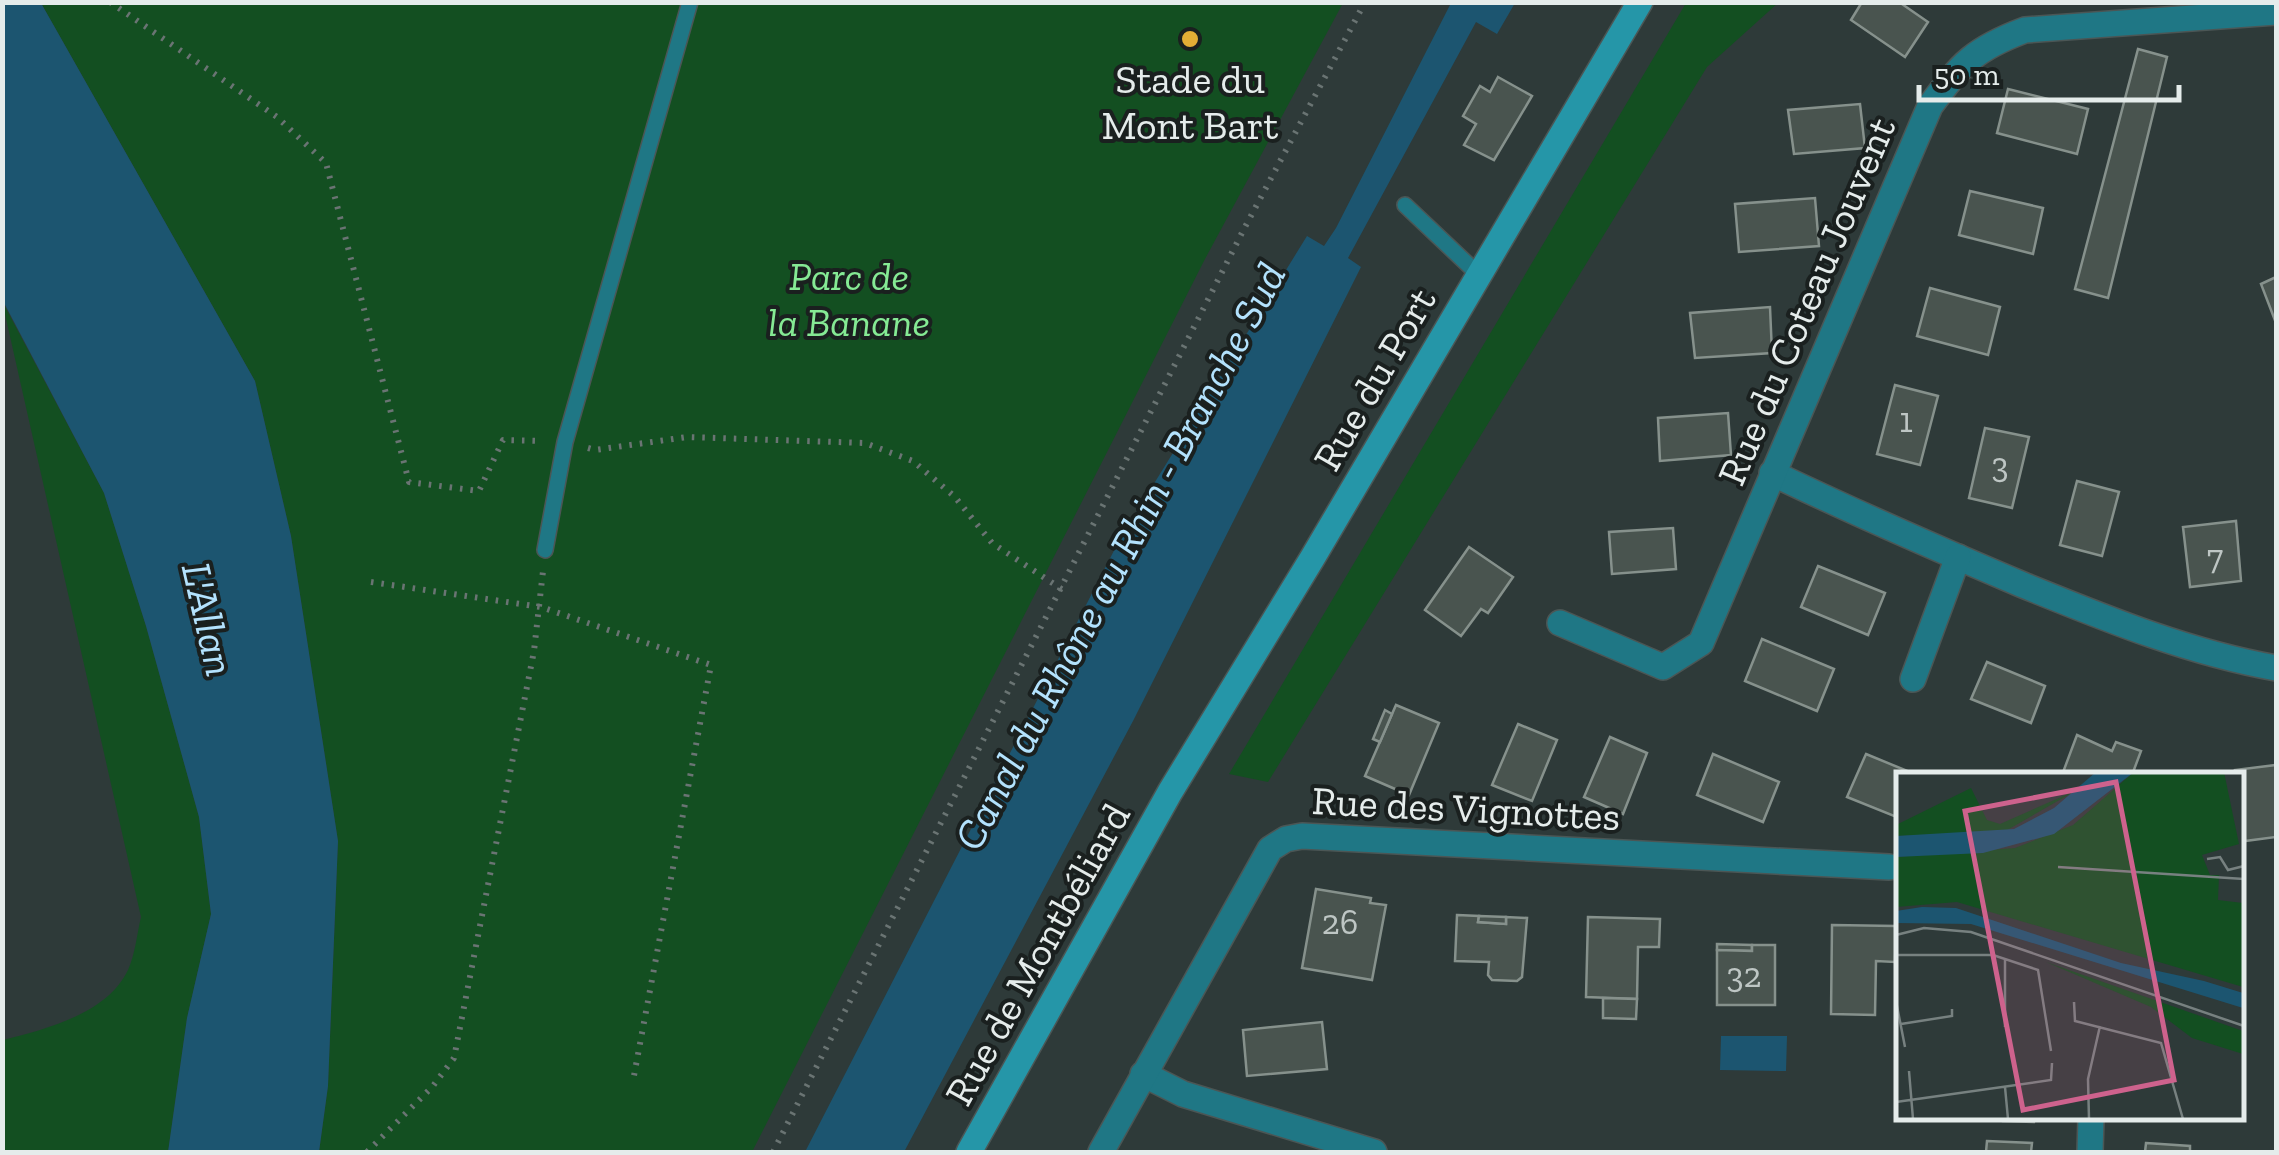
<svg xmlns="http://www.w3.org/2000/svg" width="2279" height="1155" font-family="'Zilla Slab',serif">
<rect width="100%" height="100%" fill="#2e3a39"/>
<g fill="#134f21">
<polygon points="41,3 1343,3 1205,259 752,1152 319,1152 328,1086 338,841 291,536 255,381"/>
<polygon points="1686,3 1778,3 1707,67 1268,782 1229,774"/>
<path d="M2 301 104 493 146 626 199 817 211 914 187 1018 168 1152H3V1040C46 1029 107 1014 128 970 135 955 137 934 141 917Z"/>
</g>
<g fill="#1c5570">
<polygon points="2,3 41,3 255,381 291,536 338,841 328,1086 319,1152 168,1152 187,1018 211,914 199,817 146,626 104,493 3,301"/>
<polygon points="1447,3 1515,3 1497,34 1476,22 1348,258 1361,267 1133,721 904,1152 805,1152 1121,537 1307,236 1324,246 1336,228 1450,5"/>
<polygon points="1721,1036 1787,1036 1786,1071 1720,1070"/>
</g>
<g fill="#49544f" stroke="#86918c" stroke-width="2.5">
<polygon points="1862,2 1899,2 1928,22 1905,57 1851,20"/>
<polygon points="2138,49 2167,57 2108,298 2075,289"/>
<polygon points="1498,77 1532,96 1494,160 1464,145 1476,124 1463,116 1480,86 1490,92"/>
<polygon points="2008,89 2088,109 2077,154 1997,133"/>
<polygon points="1860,104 1865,148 1794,154 1788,110"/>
<polygon points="1970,191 2043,208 2033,254 1959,235"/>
<polygon points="1815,198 1819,246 1739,252 1735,204"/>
<polygon points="2276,277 2276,323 2261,284"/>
<polygon points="1930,288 2000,307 1988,355 1917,336"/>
<polygon points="1770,307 1772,353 1695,358 1690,313"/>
<polygon points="1895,385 1938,396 1920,465 1877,454"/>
<polygon points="1728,413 1731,455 1660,461 1658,418"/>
<polygon points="1985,428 2029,437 2012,508 1969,498"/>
<polygon points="2077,481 2119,492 2102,556 2060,545"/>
<polygon points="2236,521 2241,581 2190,587 2183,527"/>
<polygon points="1673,528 1676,569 1612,574 1609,532"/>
<polygon points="1469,547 1513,577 1488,613 1481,609 1461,636 1425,610"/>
<polygon points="1818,566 1885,593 1868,635 1801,607"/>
<polygon points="1762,639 1834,669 1817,711 1745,681"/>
<polygon points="1987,662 2045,686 2031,723 1971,699"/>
<polygon points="1396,705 1439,723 1409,795 1365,776"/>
<polygon points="1385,710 1392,714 1380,742 1373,739"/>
<polygon points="1518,724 1557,740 1532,801 1492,785"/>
<polygon points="2077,735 2112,751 2116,742 2141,751 2132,775 2062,775"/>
<polygon points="1610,737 1647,753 1623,814 1584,797"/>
<polygon points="1713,754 1779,782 1763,822 1697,795"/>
<polygon points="1866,754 1917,775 1899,775 1899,818 1847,797"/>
<polygon points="2276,765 2276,837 2245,841 2242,775 2236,775 2235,770"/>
<polygon points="1316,889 1371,898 1370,903 1386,905 1372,980 1302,968"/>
<polygon points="1457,915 1479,916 1478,922 1506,924 1506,917 1527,918 1522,977 1517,981 1492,980 1488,975 1489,962 1455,961"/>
<polygon points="1479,916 1506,917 1506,924 1478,922"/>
<polygon points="1588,917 1660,919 1659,947 1638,947 1637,999 1586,997"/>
<polygon points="1832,925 1896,926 1895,962 1876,961 1875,1015 1831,1014"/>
<polygon points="1717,944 1752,945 1752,951 1717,950"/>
<polygon points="1752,945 1775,945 1775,1005 1717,1005 1717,950 1752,951"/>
<polygon points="1603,998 1637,999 1636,1019 1603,1018"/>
<polygon points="1322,1022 1327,1069 1247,1076 1243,1030"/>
<polygon points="2003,1118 2035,1118 2034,1122 2003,1121"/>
<polygon points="1987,1141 2032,1143 2031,1152 1986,1152"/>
<polygon points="2146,1143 2190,1146 2190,1152 2145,1152"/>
</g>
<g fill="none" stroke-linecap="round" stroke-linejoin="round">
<g stroke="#4b5655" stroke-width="18">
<g id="lane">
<polyline points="1405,205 1479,275"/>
<polyline points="545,550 565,442 690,2"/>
</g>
</g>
<g stroke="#4b5655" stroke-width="28">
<g id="street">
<path d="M1772 473C1855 513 1938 549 2023 585 2107 619 2187 652 2276 668"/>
<path d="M1560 623 1663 667 1701 643 1930 106C1962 63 1974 49 2025 30L2276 12"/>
<polyline points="1913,679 1958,557"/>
<polyline points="1143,1074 1183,1094 1374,1152"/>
<polyline points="1101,1152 1270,849 1286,839 1302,836 1889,867"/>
<polyline points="2090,1152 2091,1118"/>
</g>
</g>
<g stroke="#4b5655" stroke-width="28">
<polyline id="secondary" points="969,1152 1170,792 1313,557 1640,2"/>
</g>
<g stroke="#6a7473" stroke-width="6" stroke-dasharray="2.5 8" stroke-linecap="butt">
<polyline points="110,2 277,117 326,163 409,482 479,491 503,440 541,441"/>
<polyline points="588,448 595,450 687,437 865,443 913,461 955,497 992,543 1063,590"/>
<polyline points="371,582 541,607 711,665 633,1081"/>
<polyline points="367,1152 433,1086 454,1058 534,651 543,571"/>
<polyline points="773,1152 1245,227 1365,2"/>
</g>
<use href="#lane" stroke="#1f7785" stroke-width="15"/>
<use href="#street" stroke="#1f7785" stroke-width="25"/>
<use href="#secondary" stroke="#2596a8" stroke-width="25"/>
</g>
<circle fill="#e3ae35" stroke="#1a201f" stroke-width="4" cx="1190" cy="39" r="10"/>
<g text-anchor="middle" stroke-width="8" stroke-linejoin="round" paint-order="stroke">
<g font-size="35" fill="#bec6c4">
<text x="1906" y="432">1</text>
<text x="2000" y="477">3</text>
<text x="2215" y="569">7</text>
<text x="1340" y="934">26</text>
<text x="1744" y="987">32</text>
</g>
<g font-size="40" fill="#e5eceb" stroke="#1a201f">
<text x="1190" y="93">Stade du<tspan x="1190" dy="46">Mont Bart</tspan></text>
</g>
<g font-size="40" font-style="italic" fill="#85ea94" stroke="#1a201f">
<text x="849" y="290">Parc de<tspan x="849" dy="46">la Banane</tspan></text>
</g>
<g font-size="40" fill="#e5eceb" stroke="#1a201f">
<text transform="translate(1806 301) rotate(-67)" y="14">Rue du Coteau Jouvent</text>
<text transform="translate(1374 379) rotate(-60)" y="14">Rue du Port</text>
<text transform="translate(1466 808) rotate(3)" y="14">Rue des Vignottes</text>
<text transform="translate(1037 954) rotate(-61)" y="14">Rue de Montbéliard</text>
</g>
<g font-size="42" font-style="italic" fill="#b3e2fd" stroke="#1a201f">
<text transform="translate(1119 556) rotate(-62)" y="15">Canal du Rhône au Rhin - Branche Sud</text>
<text transform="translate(209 619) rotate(77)" y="15">L'Allan</text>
</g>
</g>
<g transform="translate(1896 772)">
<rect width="348" height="348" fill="#2e3a39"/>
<path d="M238 0H328L343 72 306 83 314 103H323L322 128 347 131V215L61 130 0 135V85L119 76 177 53ZM75 16 91 48 104 52 181 18 106 61 0 64V53ZM150 190 347 259V282L296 266 255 235Z" fill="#134f21"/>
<path d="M200 0H238L158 62 87 81 0 85V64L118 57 158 36ZM26 135 60 136 225 191 308 209 347 221V236L75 152 0 151V139Z" fill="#1c5570"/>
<path fill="none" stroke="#778180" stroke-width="2.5" d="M311 87 324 85 332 98 348 94M162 95 348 107M0 163 28 156 75 160 348 254M0 183H97L142 198 155 279M0 229 9 275M178 230 179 249 265 271 287 347M5 252 56 244V237M109 255V187M13 299 17 347M109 315 112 347M0 330 155 308 156 291M193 347 192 307 204 254"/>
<path fill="#ce628d" fill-opacity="0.15" stroke="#ce628d" stroke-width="5" d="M220 10 278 308 127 338 69 39Z"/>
<rect width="348" height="348" fill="none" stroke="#e5eceb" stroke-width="5"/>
</g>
<rect width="2279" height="1155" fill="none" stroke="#e5eceb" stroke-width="10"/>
<path d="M1919 85v15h260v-15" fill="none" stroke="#e5eceb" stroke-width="5"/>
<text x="1934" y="85" font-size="30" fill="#e5eceb" stroke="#1a201f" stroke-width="8" paint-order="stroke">50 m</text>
</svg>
